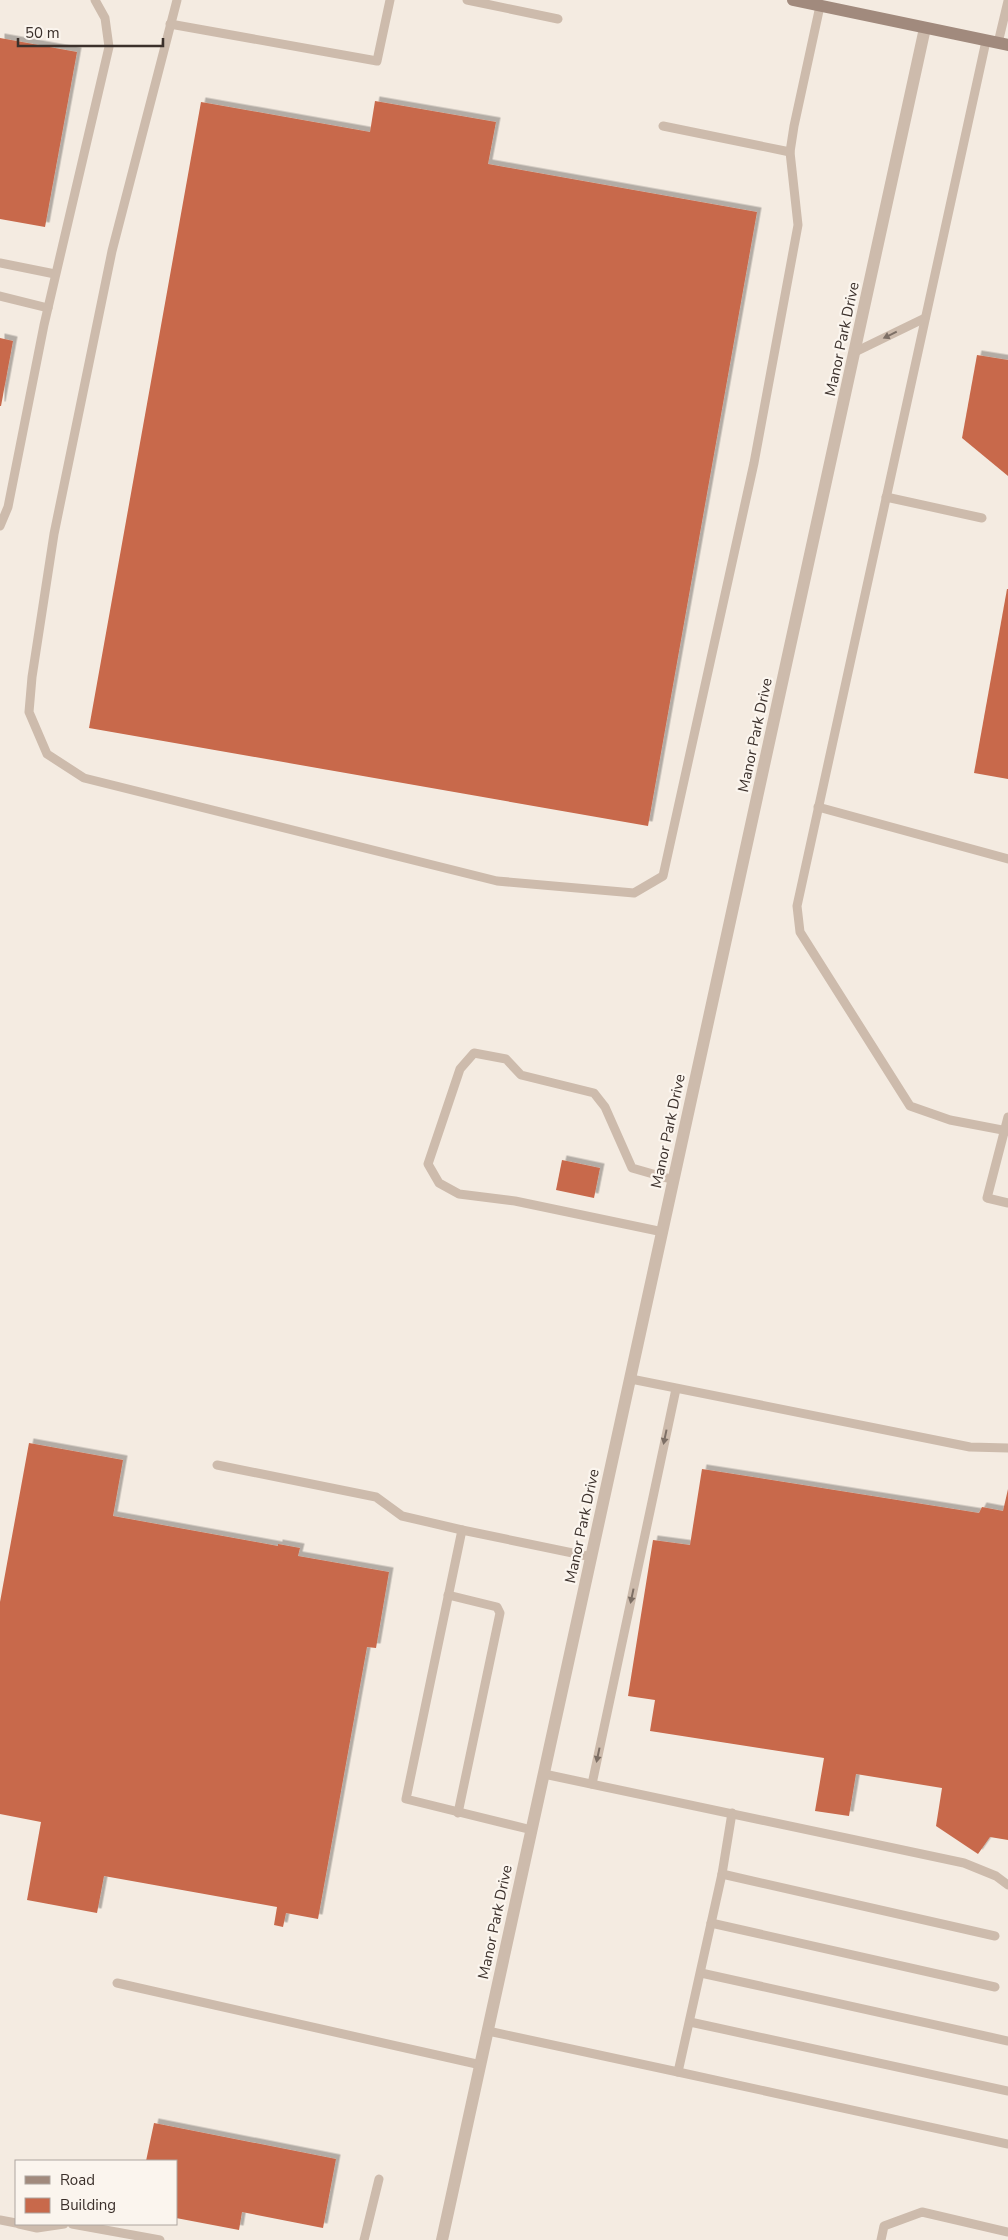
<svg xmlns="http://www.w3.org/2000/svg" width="1008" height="2240" font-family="'Nunito Sans',sans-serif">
<defs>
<filter id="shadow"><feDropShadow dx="4.5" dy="-4.5" stdDeviation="0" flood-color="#0004"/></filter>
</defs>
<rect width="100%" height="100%" fill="#f4ebe1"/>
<g fill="#c8694b" filter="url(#shadow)">
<polygon points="0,38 77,52 45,227 0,219"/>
<polygon points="375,101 496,122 488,164 757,212 648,826 89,728 201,102 370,132"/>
<polygon points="0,338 13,341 1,406 0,406"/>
<polygon points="977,355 1008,360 1008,476 962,438"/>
<polygon points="1007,589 1008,589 1008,779 974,773"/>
<polygon points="562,1160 600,1168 594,1198 556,1190"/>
<polygon points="29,1443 123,1460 113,1516 278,1546 278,1544 300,1548 298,1556 389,1572 376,1648 367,1647 318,1919 286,1913 283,1927 274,1925 277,1907 104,1876 97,1913 27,1900 41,1822 0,1814 0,1602"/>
<polygon points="702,1469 979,1513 982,1507 1003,1511 1008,1489 1008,1840 990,1837 978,1854 936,1826 942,1788 856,1774 849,1816 815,1811 824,1758 650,1731 655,1700 628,1696 653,1540 690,1545"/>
<polygon points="154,2123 336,2159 323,2228 242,2212 239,2230 176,2218 176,2161 146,2161"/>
</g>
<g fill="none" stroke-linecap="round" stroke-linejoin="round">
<g stroke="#cdbbac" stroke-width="9">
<polyline points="177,0 112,251 54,534 32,677 29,712 47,754 84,778 497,881 634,893 663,876 754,463 798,225 790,152 794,126 820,6"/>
<polyline points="467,0 558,19"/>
<polyline points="170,24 377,61 390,0"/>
<polyline points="986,41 797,906 800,932 910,1106 950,1120 1008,1131"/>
<polyline points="998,43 1008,1"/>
<polyline points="663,126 790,152"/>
<polyline points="0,263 55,274"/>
<polyline points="0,296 48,308"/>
<polyline points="855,352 925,318"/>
<polyline points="886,497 982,518"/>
<polyline points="0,526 8,507 44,325 109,47 105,18 95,0"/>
<polyline points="818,807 1008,859"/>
<polyline points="1008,1117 987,1198 1008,1203"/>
<polyline points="663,1232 515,1201 459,1194 439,1183 428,1164 460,1069 474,1053 506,1059 521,1075 594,1093 605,1107 632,1168 674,1180"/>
<polyline points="631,1379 970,1447 1008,1448"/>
<polyline points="217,1465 376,1497 402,1516 462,1530"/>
<polyline points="448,1595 497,1607 500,1613 458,1813"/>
<polyline points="544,1774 964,1863 996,1876 1008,1885"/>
<polyline points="592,1784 676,1389"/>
<polyline points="532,1830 406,1799 462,1530 592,1557"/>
<polyline points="722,1874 995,1936"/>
<polyline points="711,1923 995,1987"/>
<polyline points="701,1973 1008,2041"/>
<polyline points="117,1983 481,2065"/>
<polyline points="690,2022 1008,2091"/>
<polyline points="488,2031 678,2072 722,1874 732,1813"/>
<polyline points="678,2072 1008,2144"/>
<polyline points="0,2220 16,2223"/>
<polyline points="19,2224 37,2228 64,2224"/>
<polyline points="72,2224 160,2240"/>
<polyline points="364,2240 379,2179"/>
<polyline points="881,2240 884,2226 922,2212 1008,2232"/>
</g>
<polyline stroke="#cdbbac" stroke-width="12" points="442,2240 925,28"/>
<polyline stroke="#a18a7d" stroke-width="12" points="793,0 1008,45"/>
</g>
<defs><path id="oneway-solid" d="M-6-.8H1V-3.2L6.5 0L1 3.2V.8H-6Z" transform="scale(1.25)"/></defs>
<g fill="#7d6f65">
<use href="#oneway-solid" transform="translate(890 335) rotate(154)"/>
<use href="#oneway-solid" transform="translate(665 1437) rotate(102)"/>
<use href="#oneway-solid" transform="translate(632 1596) rotate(102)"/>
<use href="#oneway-solid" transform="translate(598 1755) rotate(102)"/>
</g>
<g text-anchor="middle" stroke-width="4.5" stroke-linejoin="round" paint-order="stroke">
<g font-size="15" fill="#3b302b" stroke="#fbf5ee">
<text transform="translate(842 339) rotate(-78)" y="5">Manor Park Drive</text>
<text transform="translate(755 735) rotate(-78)" y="5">Manor Park Drive</text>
<text transform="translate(668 1131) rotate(-78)" y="5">Manor Park Drive</text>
<text transform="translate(582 1526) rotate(-78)" y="5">Manor Park Drive</text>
<text transform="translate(495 1922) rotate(-78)" y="5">Manor Park Drive</text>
</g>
</g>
<rect x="15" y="2160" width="162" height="65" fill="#fbf5ee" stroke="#aea6a0"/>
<rect x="25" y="2176" width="25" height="8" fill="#a18a7d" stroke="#aea6a0"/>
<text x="60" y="2185" font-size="15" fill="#3b302b">Road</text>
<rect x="25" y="2198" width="25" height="15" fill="#c8694b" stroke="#aea6a0"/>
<text x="60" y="2210" font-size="15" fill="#3b302b">Building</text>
<path d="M18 38v8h145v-8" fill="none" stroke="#3b302b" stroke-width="2.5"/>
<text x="25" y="38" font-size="15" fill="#3b302b" stroke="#fbf5ee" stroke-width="4" paint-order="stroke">50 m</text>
</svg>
